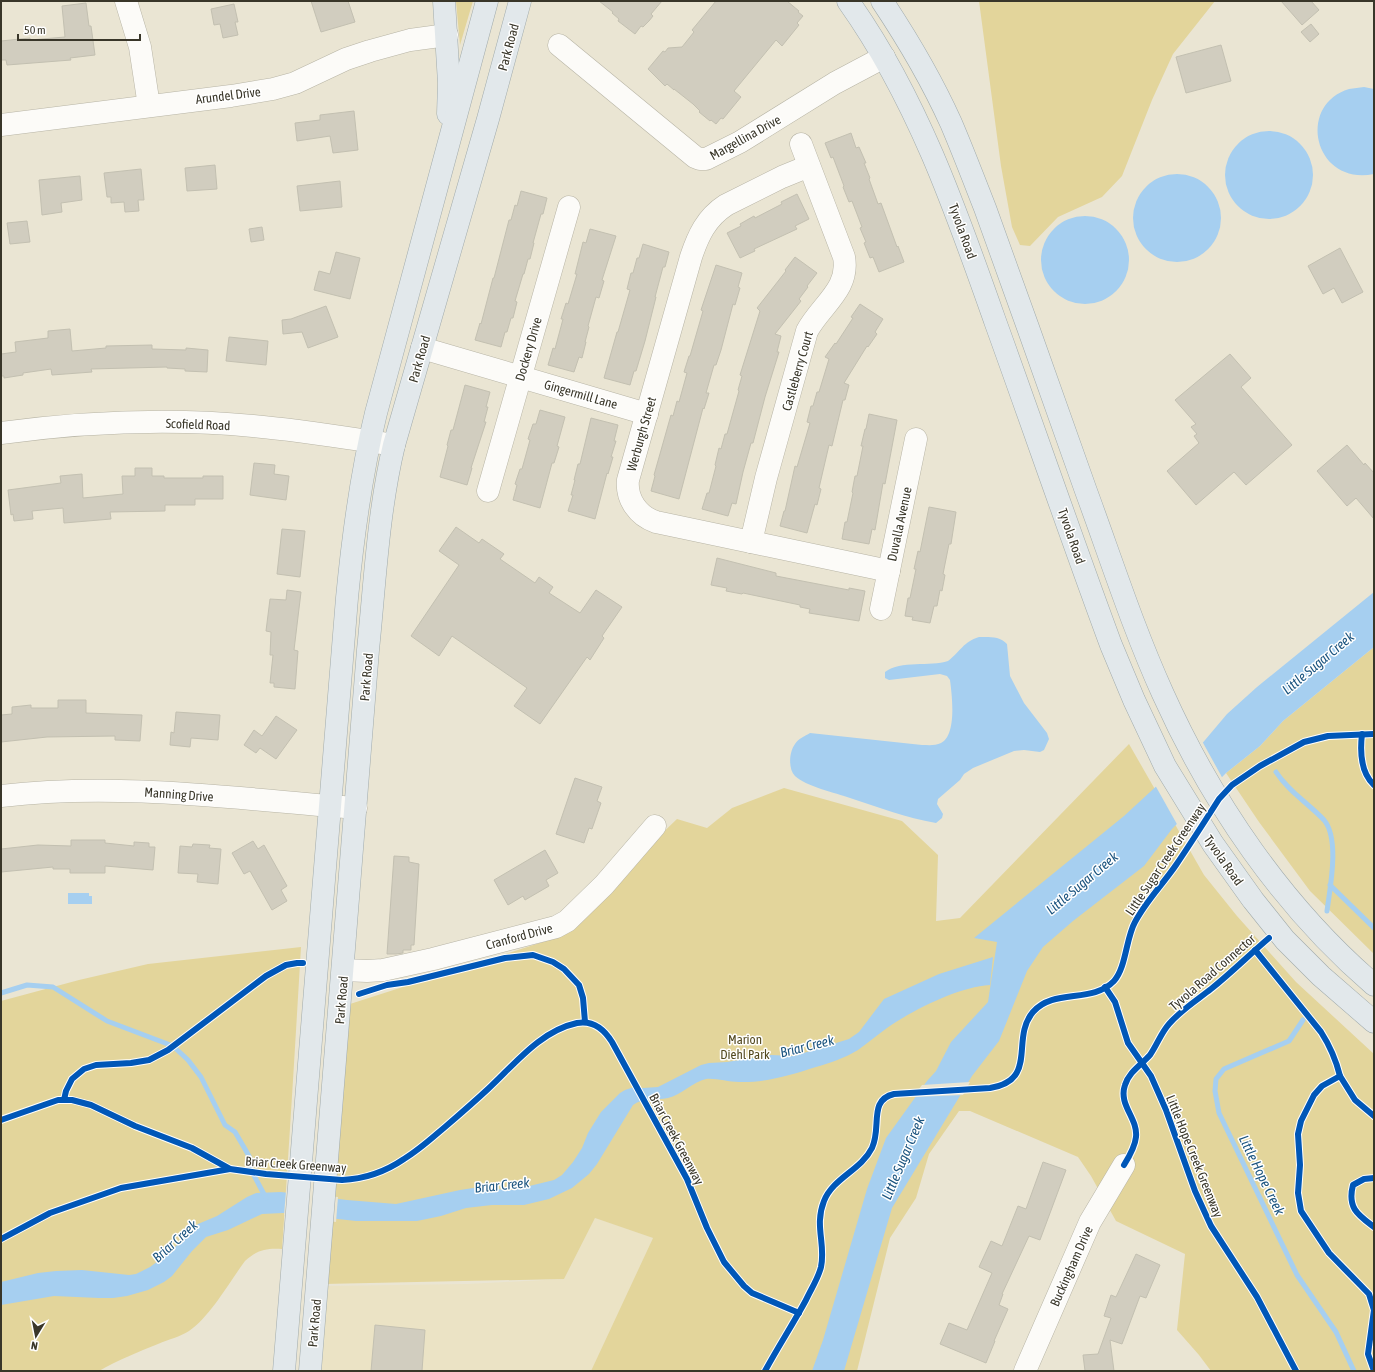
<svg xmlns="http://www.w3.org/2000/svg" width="1375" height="1372" font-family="'Asap Condensed',sans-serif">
<rect width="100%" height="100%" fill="#eae5d3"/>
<polygon fill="#ebe3c5" points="595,1218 653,1238 591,1371 315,1371 324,1286 467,1284 564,1279"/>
<g fill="#e3d59b">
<polygon points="456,1 473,1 460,45"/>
<polygon points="979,1 1215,1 1173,54 1152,100 1122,176 1102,197 1058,217 1030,246 1020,245 1012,227 1001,166"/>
<polygon points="1374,647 1374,954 1310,891 1259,822 1226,773 1260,746 1283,721"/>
<polygon points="1129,744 1204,875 1237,916 1296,982 1374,1054 1374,1371 1211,1371 1199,1355 1177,1330 1185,1254 1116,1221 1091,1176 1078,1157 970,1111 959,1111 929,1154 916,1198 890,1238 857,1371 591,1371 653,1238 595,1218 564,1279 323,1284 350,1004 552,939 677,819 707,828 732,808 784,788 902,821 938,855 936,921 960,918"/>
<path d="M301 947C295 1048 289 1149 282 1249 266 1248 257 1250 245 1261 230 1281 210 1317 189 1331 180 1337 169 1339 158 1344 138 1352 118 1360 99 1371H1V1001L79 980 148 964Z"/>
</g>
<g fill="#a6cff0">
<path d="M1364 87 1374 89V174C1314 186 1296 105 1349 89 1354 88 1359 88 1364 87Z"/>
<circle cx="1269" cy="175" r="44"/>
<circle cx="1177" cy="218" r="44"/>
<circle cx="1085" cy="260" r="44"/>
<polygon points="1374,592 1374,647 1283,721 1260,746 1226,773 1172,829 1144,866 1073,921 1043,947 1027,971 999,1041 972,1076 892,1208 844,1371 812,1371 823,1340 867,1189 886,1138 927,1081 936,1071 951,1042 988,1002 997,942 974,938 1124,816 1200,746 1227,714 1257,687"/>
<path d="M979 637C989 637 1000 636 1007 644L1010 676 1024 703 1047 733 1049 739 1044 750 1040 752 1024 750 1014 751 973 768 964 774 960 780 938 799 937 804 943 814 942 818 936 823C906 818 878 807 850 798 836 793 805 786 795 776 788 769 789 752 795 744 798 739 805 736 810 733L922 745C928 745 935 746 941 743 957 735 952 695 950 680L947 676 940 674 889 680 885 678V672C901 660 930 667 948 661 961 651 963 642 979 637Z"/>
<polygon points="68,893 89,893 89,896 92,896 92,904 68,904"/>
<path d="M993 957 990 985C958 987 913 1010 887 1028 877 1035 868 1043 858 1050 845 1058 830 1063 816 1067 791 1075 765 1083 739 1082 728 1082 716 1078 706 1079 693 1082 681 1095 668 1098 655 1101 644 1097 633 1105L597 1164 589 1174 572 1188 549 1199 524 1205H492L466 1208 441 1216 417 1221H356L283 1213 262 1214 228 1230 206 1237 192 1251 172 1276 164 1282 148 1290 127 1296 113 1298H99L54 1296 1 1305V1282L38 1273 56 1271 82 1270 129 1275 136 1274 150 1267 169 1253 198 1224 217 1216 247 1197 256 1193 281 1192 347 1200 396 1204 460 1190 473 1188 513 1190 554 1180 562 1175 573 1162 582 1148 588 1133 601 1112 620 1093 625 1090 634 1087 643 1088 658 1087 701 1065 709 1063 727 1062 771 1055 794 1056 849 1039 859 1032 884 999 939 974Z"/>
</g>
<g fill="#eae5d3">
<polygon points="1202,741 1223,779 1178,826 1155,785"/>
<polygon points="970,1082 963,1095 913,1097 922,1085"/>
<polygon points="286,1191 338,1197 336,1222 284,1215"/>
</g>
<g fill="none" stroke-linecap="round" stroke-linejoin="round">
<g stroke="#a6cff0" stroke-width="5">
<path d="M1276 772C1289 792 1308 803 1324 820 1340 839 1330 888 1327 911"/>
<polyline points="1330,885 1374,928"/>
<polyline points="1,993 27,985 53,987 107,1021 173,1046 188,1060 201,1077 225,1125 235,1132 245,1149 250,1158 250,1168 266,1198"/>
<polyline points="1303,1020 1289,1041 1224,1069 1216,1079 1215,1091 1219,1113 1297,1275 1336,1332 1354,1371"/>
</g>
</g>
<g fill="#d1cdbf" stroke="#c3c0b1">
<polygon points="311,1 348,1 355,22 321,32"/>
<polygon points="599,1 662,1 651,14 653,16 649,21 643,27 641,26 635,34 618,21 619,19 612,13 613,12"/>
<polygon points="716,1 787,1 799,11 798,12 803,16 797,23 799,25 782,46 776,40 734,91 741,97 723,119 721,118 716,124 711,120 710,121 699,112 700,111 693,104 674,89 674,90 667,84 665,86 648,69 663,51 665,52 668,48 682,47 694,32 692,30"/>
<polygon points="1281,1 1311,1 1319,10 1302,25"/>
<polygon points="86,3 89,26 91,26 95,55 70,58 71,60 7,65 6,60 1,60 1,41 30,38 30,40 65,37 62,6"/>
<polygon points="234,4 238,22 235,22 238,35 223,38 220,24 214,25 211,9"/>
<polygon points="1311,24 1319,34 1310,42 1301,32"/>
<polygon points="1221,45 1231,81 1186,93 1176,57"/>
<polygon points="354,111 358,150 333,153 330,136 297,141 295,123 320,120 320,115"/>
<polygon points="851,133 856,148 859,147 866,163 864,163 870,178 869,179 878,204 881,203 897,247 898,246 904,262 879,272 873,257 870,258 864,243 866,242 860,228 862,227 852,201 849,202 843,187 844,186 833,157 831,158 825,143"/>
<polygon points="215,165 217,189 187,191 185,168"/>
<polygon points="141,169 144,200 138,200 139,211 125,212 124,202 111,203 111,197 107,197 104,173"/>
<polygon points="80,176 82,200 61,203 62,212 42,215 39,180"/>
<polygon points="340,181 342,207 300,211 297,186"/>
<polygon points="521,191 547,198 543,214 541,214 533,243 534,243 530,259 528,259 524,274 523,274 515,301 517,302 513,318 511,318 507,332 505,332 501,347 475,340 480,323 481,324 493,278 494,278 509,220 511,220 515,205 517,206"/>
<polygon points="797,194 809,219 795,226 797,229 754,249 755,251 740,258 727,233 741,226 740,224 754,216 755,218 782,204 781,202"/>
<polygon points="27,221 30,242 10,244 7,223"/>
<polygon points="262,227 264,240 251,242 249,229"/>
<polygon points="590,229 616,236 602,280 604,281 599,298 596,297 588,326 589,327 585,342 586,342 582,358 579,357 574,372 548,365 553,348 555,349 563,319 561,319 566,303 568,304 577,274 575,274 583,242 586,243"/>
<polygon points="643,244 669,252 665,267 663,267 655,297 656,297 645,341 636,371 634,371 630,385 604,378 617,332 618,332 630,290 627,289 631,273 633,273 637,258 639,258"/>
<polygon points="1340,248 1363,292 1342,303 1334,288 1323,294 1308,266"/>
<polygon points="336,252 360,258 350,299 314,290 319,271 330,274"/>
<polygon points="795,257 817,273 807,286 808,287 799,299 801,301 775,334 781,336 777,352 779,352 765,397 753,443 751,443 743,472 736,504 732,503 728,516 702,509 707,493 709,493 716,466 715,465 719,448 721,449 725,434 727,434 739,391 738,390 742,376 740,375 760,311 757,308 786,271 785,270"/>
<polygon points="716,265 742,273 738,287 740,288 735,305 733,304 721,350 716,365 714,365 706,393 709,393 704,409 703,408 679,499 651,491 655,476 654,475 671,415 673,416 677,401 679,402 687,373 684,372 689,356 690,356 703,311 701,310"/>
<polygon points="860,304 883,319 875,332 877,334 868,347 867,346 844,383 849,385 845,400 843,400 832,446 829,445 819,488 821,489 817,505 815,504 807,533 780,526 784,511 785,511 795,466 797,467 810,423 807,422 811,406 813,406 817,392 819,392 829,359 825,357 835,343 836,344 853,318 851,317"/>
<polygon points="326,306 338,337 308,348 302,332 283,334 282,320 291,319"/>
<polygon points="70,329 72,351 106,348 106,346 152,345 152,349 186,350 186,348 208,350 207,372 185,371 185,369 167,368 167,367 91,369 92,372 52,375 51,369 23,373 23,375 4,378 4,376 1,376 1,354 16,352 15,342 48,338 48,331"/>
<polygon points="229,337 268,341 266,365 226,361"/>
<polygon points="1230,354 1251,378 1241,387 1292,445 1246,485 1234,472 1196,505 1167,471 1199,443 1194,436 1197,434 1191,427 1196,424 1175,400"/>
<polygon points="465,385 490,392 486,407 488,407 484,422 486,422 471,468 472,468 467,485 440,477 448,446 447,445 451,430 453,430"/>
<polygon points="540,410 565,417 557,446 559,447 554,463 552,463 540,508 513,500 517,485 515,484 520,469 522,469 530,440 528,439 533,424 536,424"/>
<polygon points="869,414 897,420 885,484 883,483 875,530 872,529 869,544 842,539 845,522 847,522 853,493 852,492 855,476 857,476 863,446 861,446 865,429 866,429"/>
<polygon points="591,418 618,425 614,441 616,441 611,457 613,457 608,474 607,473 595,519 568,511 573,495 571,495 575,480 574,480 578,464 580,464"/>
<polygon points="1347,445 1364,465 1365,463 1374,473 1374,519 1356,498 1347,506 1317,471"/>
<polygon points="254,463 275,465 274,474 289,476 286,500 250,495"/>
<polygon points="135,468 152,468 152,476 164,476 164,478 203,478 203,476 223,476 223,499 195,499 195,505 165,505 165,511 110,512 111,519 64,523 63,508 32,511 33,519 14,521 13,514 11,515 8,490 61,483 60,476 82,474 83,498 123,494 122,476 135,476"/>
<polygon points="929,507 956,512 951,544 949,544 943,574 945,575 942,591 940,590 937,606 934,606 930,623 912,620 913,617 905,616 908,598 910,598 916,569 914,569 918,551 920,552"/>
<polygon points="456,527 479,543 482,539 504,554 500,559 535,583 539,577 553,587 549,593 580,613 596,590 622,607 602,636 604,638 590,660 587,657 540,724 514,706 527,688 452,636 439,656 411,636 459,565 439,551"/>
<polygon points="282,529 305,531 300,577 277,574"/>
<polygon points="717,558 776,573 776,576 849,590 849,588 865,591 859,621 809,613 810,609 800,607 800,605 743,593 742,594 726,591 727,588 711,585"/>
<polygon points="287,590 301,592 294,650 298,651 295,689 274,687 274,683 270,683 273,655 270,655 271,632 266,631 270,599 286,600"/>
<polygon points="58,700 86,700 86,713 142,715 140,741 115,740 115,736 47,737 1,742 1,715 12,714 12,707 31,705 31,708 58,708"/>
<polygon points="176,712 220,715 218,740 191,738 190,747 170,745 171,732 174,733"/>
<polygon points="276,716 297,730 276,759 260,748 256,753 244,745 254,730 262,736"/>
<polygon points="575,778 602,787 597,801 601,803 592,829 589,828 584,843 556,834"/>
<polygon points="71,840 105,840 105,843 134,846 134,842 149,843 149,847 155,847 153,870 105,866 105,873 70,873 70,869 53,869 53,867 1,872 1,849 38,845 71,846"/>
<polygon points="253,841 258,849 264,845 287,886 281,890 287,901 272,910 250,871 244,874 232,853"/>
<polygon points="193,844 210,845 209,848 221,849 218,884 197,882 198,874 178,873 180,846 192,847"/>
<polygon points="545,850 558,873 546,880 549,886 525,900 523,896 508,905 494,880"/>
<polygon points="394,856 409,857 409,862 419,864 414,945 411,945 411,950 403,950 403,953 396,954 387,954"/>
<polygon points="1043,1162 1066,1170 1040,1240 1029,1236 1002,1294 1003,1294 999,1305 1008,1309 994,1341 995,1341 986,1363 940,1344 949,1323 967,1330 992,1273 979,1267 991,1241 1002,1246 1018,1206 1026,1209"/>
<polygon points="1136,1254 1160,1265 1146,1298 1140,1296 1122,1344 1110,1340 1114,1371 1085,1371 1083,1355 1098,1354 1111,1318 1104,1316 1111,1295 1116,1297"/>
<polygon points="375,1325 425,1330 422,1371 371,1371"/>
</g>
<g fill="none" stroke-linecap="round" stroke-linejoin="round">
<g stroke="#b7b4a5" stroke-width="23">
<g id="minor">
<polyline points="126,1 140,47 149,106"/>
<polyline points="559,45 695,157 700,159 706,159 740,142 835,83 884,57"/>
<polyline points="1,125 231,96 273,89 295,83 346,59 370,51 410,40 447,35"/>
<path d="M809 166 782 177 726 205C706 218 698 236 691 257L628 480C626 499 638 516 656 522L889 571"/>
<polyline points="422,348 647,414"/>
<path d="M1 433C84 422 169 418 253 426 300 430 347 438 394 445"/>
<polyline points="488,491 569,207"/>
<path d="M751 542 766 478 807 331C821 305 850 289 844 257L801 144"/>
<polyline points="881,609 916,439"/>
<path d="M1 796C119 782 238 799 356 808"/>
<polyline points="343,970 367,971 383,970 433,959 556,927 567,921 604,885 655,826"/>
<polyline points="1025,1371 1090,1222 1124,1165"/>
</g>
</g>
<g stroke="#a1abac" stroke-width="23">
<g id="major">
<polyline points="444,1 449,83 448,114"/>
<path d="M848 1C917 98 956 210 995 321 1034 429 1071 537 1111 645L1134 700 1165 766 1213 844 1253 900 1285 940 1321 976 1374 1022"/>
<path d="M882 1C908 40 932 81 951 123 963 151 974 180 985 208 1019 302 1053 397 1086 491 1111 559 1133 628 1163 694 1212 803 1283 907 1374 985"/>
<path d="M284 1371 347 598C353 535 361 474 376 413L487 1"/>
<path d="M310 1371 368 650C375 582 378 512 394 445L488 119 520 1"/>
</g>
</g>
<use href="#minor" stroke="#fcfbf8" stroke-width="22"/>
<use href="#major" stroke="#e2e8eb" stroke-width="22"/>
<g stroke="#fff" stroke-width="8">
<g id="cycleway">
<path d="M1362 734C1360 751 1360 772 1374 785"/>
<path d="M1255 950 1321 1032C1330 1046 1336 1060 1340 1076"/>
<polyline points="1105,987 1115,1002 1128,1043 1151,1076 1166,1110 1195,1191 1211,1226 1257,1297 1296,1371"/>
<polyline points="359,994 387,985 408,982 505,958 533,955 553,962 564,969 579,985 583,998 585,1022"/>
<polyline points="64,1100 66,1091 72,1079 84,1069 96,1065 131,1063 149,1060 168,1050 266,976 286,965 297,963 303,963"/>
<path d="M1 1120 58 1100H72L91 1105 135 1126 192 1148 230 1169 266 1174 342 1180C365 1179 385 1172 404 1159 419 1150 432 1138 445 1127 459 1115 474 1102 488 1089 514 1065 540 1031 577 1023 593 1020 604 1029 612 1042L687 1179 707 1228 724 1262 744 1286 752 1293 799 1313"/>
<path d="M1124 1165C1129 1157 1135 1147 1136 1137 1138 1118 1118 1105 1125 1085 1129 1072 1141 1065 1150 1055 1157 1045 1161 1033 1169 1024 1181 1010 1197 1000 1211 989 1231 973 1249 955 1269 938"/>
<path d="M1374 1178 1364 1179 1353 1185C1347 1208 1358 1215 1374 1227"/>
<polyline points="1,1239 50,1213 121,1188 230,1169"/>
<path d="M765 1371C778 1347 793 1324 806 1300 811 1289 818 1279 821 1267 826 1244 814 1226 824 1201 833 1178 861 1170 872 1148 882 1127 868 1100 894 1094L990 1088C1039 1080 1010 1039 1033 1012 1054 988 1092 1004 1114 981 1126 968 1126 938 1135 922 1146 901 1163 884 1176 865 1191 843 1205 821 1219 799L1232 785 1260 766 1304 742 1328 736 1374 734"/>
<polyline points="1374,1371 1368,1354 1374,1310 1369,1294 1329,1253 1301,1211 1298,1193 1300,1165 1298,1134 1301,1121 1314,1095 1322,1086 1340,1076 1355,1100 1374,1116"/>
</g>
</g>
<use href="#cycleway" stroke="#0057b8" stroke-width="6"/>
</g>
<g text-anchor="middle" stroke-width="3" stroke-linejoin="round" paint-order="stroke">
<g font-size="13" fill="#393629" stroke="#fff">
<text transform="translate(508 47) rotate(-75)" y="5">Park Road</text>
<text transform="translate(228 95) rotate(-7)" y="5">Arundel Drive</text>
<text transform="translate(745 137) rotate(-29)" y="5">Margellina Drive</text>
<text transform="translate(963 231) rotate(70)" y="5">Tyvola Road</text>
<text transform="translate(528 349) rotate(-74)" y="5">Dockery Drive</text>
<text transform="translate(419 359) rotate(-74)" y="5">Park Road</text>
<text transform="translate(797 371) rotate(-74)" y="5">Castleberry Court</text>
<text transform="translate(581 394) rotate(16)" y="5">Gingermill Lane</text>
<text transform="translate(198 424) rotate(2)" y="5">Scofield Road</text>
<text transform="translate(641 434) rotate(-74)" y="5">Werburgh Street</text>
<text transform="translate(899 524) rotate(-78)" y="5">Duvalla Avenue</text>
<text transform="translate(1072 536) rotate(71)" y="5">Tyvola Road</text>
<text transform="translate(366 677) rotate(-85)" y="5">Park Road</text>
<text transform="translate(179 794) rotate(4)" y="5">Manning Drive</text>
<text transform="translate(1165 859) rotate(-56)" y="5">Little Sugar Creek Greenway</text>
<text transform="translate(1224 860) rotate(55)" y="5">Tyvola Road</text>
<text transform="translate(519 936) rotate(-15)" y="5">Cranford Drive</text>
<text transform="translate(1212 972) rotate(-41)" y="5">Tyvola Road Connector</text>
<text transform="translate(341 1000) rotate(-85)" y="5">Park Road</text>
<text transform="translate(677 1139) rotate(62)" y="5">Briar Creek Greenway</text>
<text transform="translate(1195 1156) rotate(68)" y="5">Little Hope Creek Greenway</text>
<text transform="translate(296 1164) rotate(4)" y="5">Briar Creek Greenway</text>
<text transform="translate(1071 1266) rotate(-66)" y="5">Buckingham Drive</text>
<text transform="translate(314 1323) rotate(-85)" y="5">Park Road</text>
</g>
<g font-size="13" fill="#53491f" stroke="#fff">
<text x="745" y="1044">Marion<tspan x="745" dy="15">Diehl Park</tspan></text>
</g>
<g font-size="14" font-style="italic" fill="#1b547f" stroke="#fff">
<text transform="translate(1318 663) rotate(-40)" y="5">Little Sugar Creek</text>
<text transform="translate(1082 883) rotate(-40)" y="5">Little Sugar Creek</text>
<text transform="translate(807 1046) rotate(-14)" y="5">Briar Creek</text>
<text transform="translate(903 1158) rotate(-67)" y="5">Little Sugar Creek</text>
<text transform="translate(1262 1175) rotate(64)" y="5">Little Hope Creek</text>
<text transform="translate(502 1185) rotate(-6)" y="5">Briar Creek</text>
<text transform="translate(175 1241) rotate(-42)" y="5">Briar Creek</text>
</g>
</g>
<rect width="1375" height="1372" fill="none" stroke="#393629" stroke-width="4"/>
<g transform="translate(36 1336) rotate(190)" stroke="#ffffff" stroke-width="3" paint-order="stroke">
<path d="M0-3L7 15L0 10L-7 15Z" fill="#393629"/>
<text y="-6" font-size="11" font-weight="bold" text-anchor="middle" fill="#393629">N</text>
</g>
<path d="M18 34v6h122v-6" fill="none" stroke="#393629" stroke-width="2"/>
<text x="24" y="34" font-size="12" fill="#393629" stroke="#ffffff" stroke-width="3" paint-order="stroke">50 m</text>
</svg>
